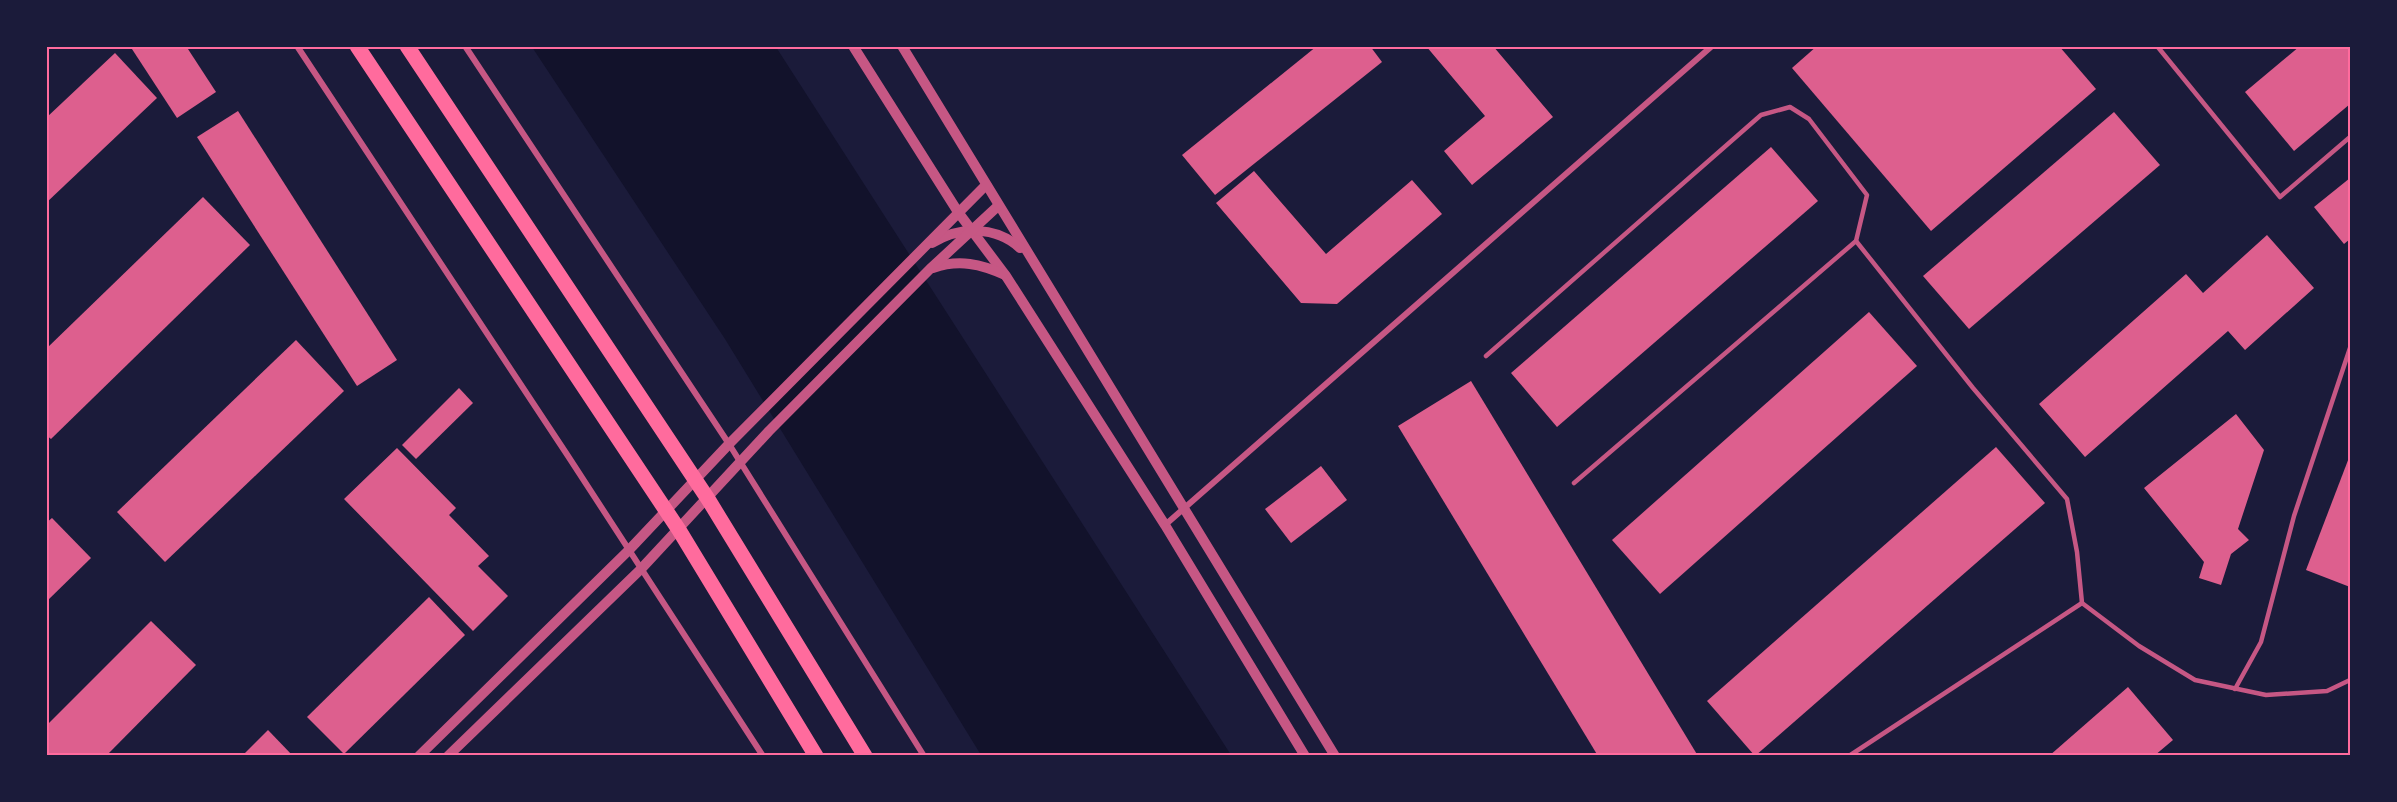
<svg xmlns="http://www.w3.org/2000/svg" width="2397" height="802" font-family="Helvetica,sans-serif">
<rect width="100%" height="100%" fill="#1b1b3a"/>
<polygon fill="#12122b" points="532,47 776,47 1231,755 981,755 725,339"/>
<g fill="#dd5f8e">
<polygon points="130,46 186,46 216,92 177,118"/>
<polygon points="1317,46 1370,46 1382,62 1215,195 1182,155"/>
<polygon points="1426,46 1493,46 1553,117 1472,185 1444,151 1485,116"/>
<polygon points="1817,46 2059,46 2096,89 1931,231 1792,68"/>
<polygon points="2300,46 2350,46 2350,104 2294,151 2245,92"/>
<polygon points="115,53 157,98 46,203 46,118"/>
<polygon points="238,111 397,360 357,386 197,137"/>
<polygon points="2114,112 2160,165 1969,329 1923,276"/>
<polygon points="1771,147 1818,201 1557,427 1511,373"/>
<polygon points="1254,171 1326,254 1412,180 1442,214 1337,304 1301,303 1216,203"/>
<polygon points="2350,178 2350,239 2344,244 2314,207"/>
<polygon points="203,197 250,245 51,439 46,435 46,349"/>
<polygon points="2267,235 2314,288 2245,350 2228,331 2085,457 2039,404 2186,274 2203,293"/>
<polygon points="1869,312 1917,366 1660,594 1612,540"/>
<polygon points="296,340 344,391 165,562 117,512"/>
<polygon points="1471,381 1698,756 1598,756 1398,426"/>
<polygon points="459,388 473,403 416,459 402,445"/>
<polygon points="2236,414 2264,450 2238,529 2249,540 2231,554 2221,585 2199,578 2204,562 2144,488"/>
<polygon points="1996,447 2045,503 1755,756 1707,701"/>
<polygon points="397,448 456,508 449,515 489,556 478,566 508,596 473,631 344,499"/>
<polygon points="2350,455 2350,587 2306,570"/>
<polygon points="1321,466 1347,500 1291,543 1265,509"/>
<polygon points="52,518 91,558 46,602 46,523"/>
<polygon points="429,597 465,635 344,754 307,717"/>
<polygon points="151,621 196,665 106,756 46,756 46,726"/>
<polygon points="2128,687 2173,740 2154,756 2049,756"/>
<polygon points="268,730 293,756 242,756"/>
</g>
<g fill="none" stroke-linecap="round" stroke-linejoin="round">
<g stroke="#c65784" stroke-width="4.5">
<polyline points="2157,46 2280,197 2350,137"/>
<polyline points="1856,241 1973,388 2067,499 2077,552 2082,603 2139,646 2195,680 2266,695 2327,691 2350,680"/>
<polyline points="1486,356 1761,115 1790,107 1809,119 1867,195 1856,241 1574,483"/>
<polyline points="2235,689 2261,642 2294,516 2350,348"/>
<polyline points="1849,756 2082,603"/>
</g>
<g stroke="#c65784" stroke-width="6">
<polyline points="297,46 568,456 763,756"/>
<polyline points="465,46 729,444 924,756"/>
<polyline points="1165,525 1712,46"/>
</g>
<g stroke="#c65784" stroke-width="10">
<polyline points="853,46 958,212 1006,276 1165,525 1305,756"/>
<polyline points="902,46 1335,756"/>
<path d="M932 243C960 226 996 226 1020 248"/>
<path d="M933 268C959 259 981 264 1005 275"/>
<polyline points="419,756 629,550 729,444 986,185"/>
<polyline points="448,756 641,569 769,431 930,269 998,206"/>
</g>
<g stroke="#ff6b9d" stroke-width="15">
<polyline points="357,46 679,530 816,756"/>
<polyline points="407,46 708,499 865,756"/>
</g>
</g>
<rect width="2397" height="802" fill="none" stroke="#1b1b3a" stroke-width="96"/>
<rect x="48" y="48" width="2301" height="706" fill="none" stroke="#ff6b9d" stroke-width="2"/>
</svg>
